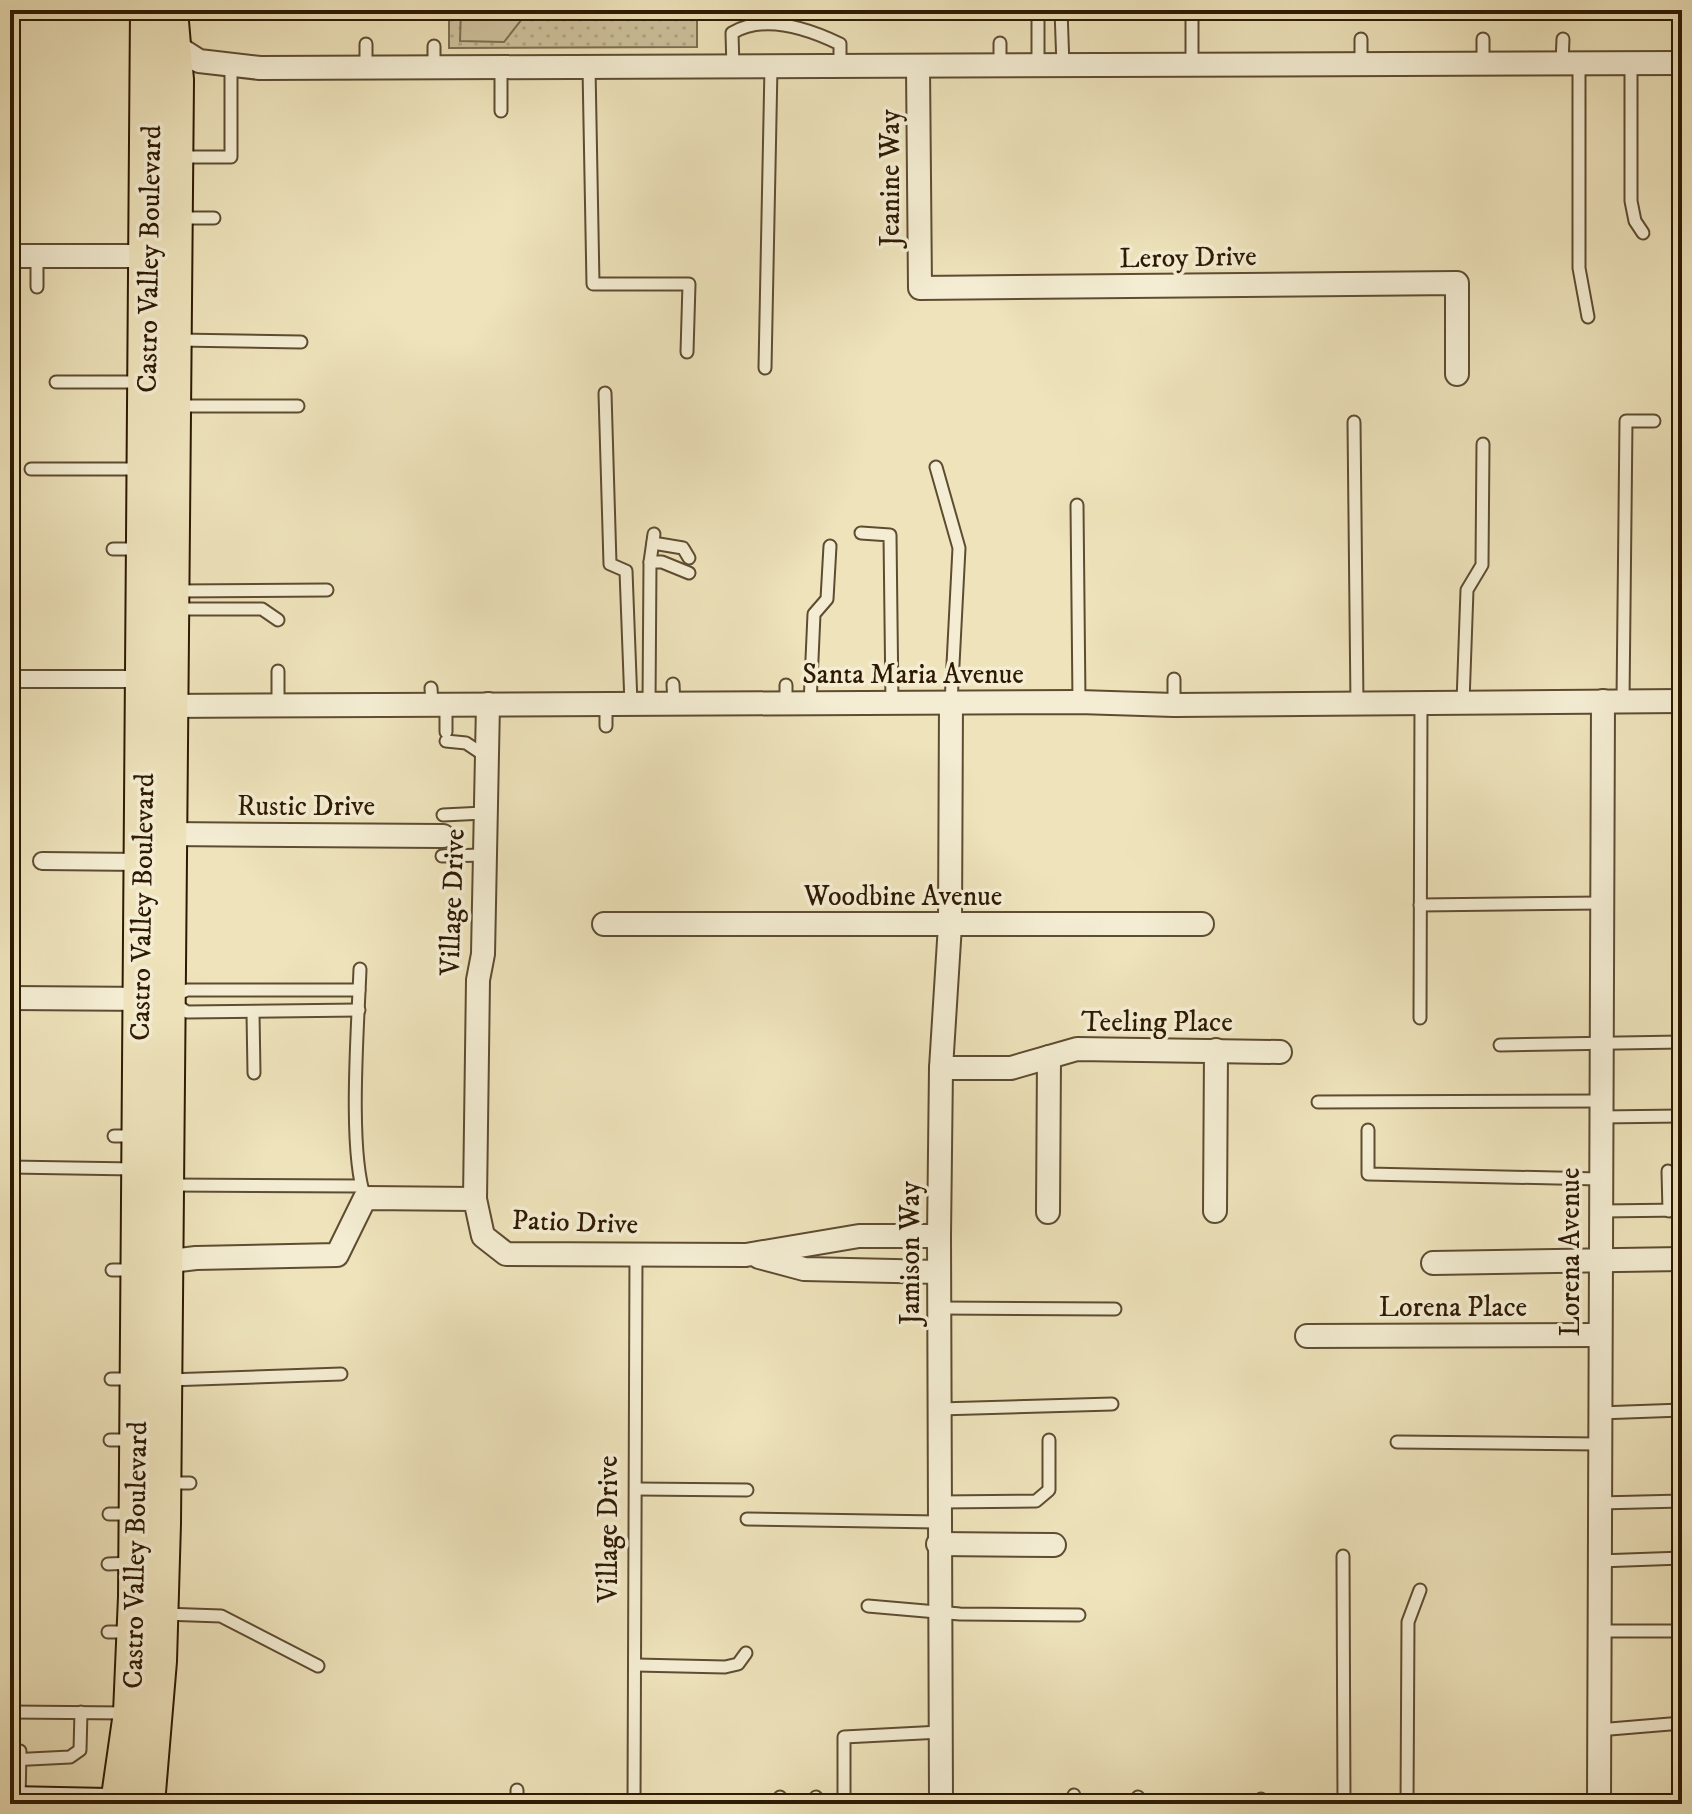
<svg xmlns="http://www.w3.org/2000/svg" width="1692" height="1814" font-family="'IM FELL DW Pica',serif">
<defs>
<pattern id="green-dots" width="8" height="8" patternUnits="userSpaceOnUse" patternTransform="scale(2)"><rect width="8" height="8" fill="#cdc19c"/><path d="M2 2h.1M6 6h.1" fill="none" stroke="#b0a585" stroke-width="1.8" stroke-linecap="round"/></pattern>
</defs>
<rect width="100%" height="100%" fill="#eee3bb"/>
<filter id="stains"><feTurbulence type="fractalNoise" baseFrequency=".0025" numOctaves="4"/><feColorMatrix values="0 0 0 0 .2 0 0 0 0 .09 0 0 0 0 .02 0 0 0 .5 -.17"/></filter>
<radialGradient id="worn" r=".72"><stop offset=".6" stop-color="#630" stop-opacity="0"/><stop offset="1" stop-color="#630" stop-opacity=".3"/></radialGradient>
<polygon fill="url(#green-dots)" stroke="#7e6e50" stroke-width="2" points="449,10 697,10 697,47 449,48"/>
<polygon fill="#cdc19c" stroke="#7e6e50" stroke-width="2" points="461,10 529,10 504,42 460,41"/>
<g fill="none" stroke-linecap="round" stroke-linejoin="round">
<g stroke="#5e4c31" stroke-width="15">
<g id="service">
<polyline points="1038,10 1038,66"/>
<polyline points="1061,10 1063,66"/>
<polyline points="1361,39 1361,64"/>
<polyline points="1562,63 1563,39"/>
<polyline points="1579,63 1579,268 1588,317"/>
<polyline points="1631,63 1631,201 1635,221 1643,233"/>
<polyline points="1483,64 1483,39"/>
<polyline points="1192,65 1192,10"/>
<polyline points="1000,66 1000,43"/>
<polyline points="366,68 366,44"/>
<polyline points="434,68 434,46"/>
<polyline points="501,68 501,111"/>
<polyline points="589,68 593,284 689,284 687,352"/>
<path d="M733 68 732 33C765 13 809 29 840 44V67"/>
<polyline points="178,157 231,157 231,66"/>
<polyline points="178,218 214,218"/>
<polyline points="37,256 37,287"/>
<polyline points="178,340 301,342"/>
<polyline points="765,368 771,67"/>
<polyline points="56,382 142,382"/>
<polyline points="605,393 610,564 626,571 631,704"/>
<polyline points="177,406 298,406"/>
<polyline points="1354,422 1357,704"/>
<polyline points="936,467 959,548 951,703"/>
<polyline points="31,469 141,469"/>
<polyline points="1077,505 1079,702"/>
<polyline points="861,533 890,535 892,703"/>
<polyline points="653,543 683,548 689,558"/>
<polyline points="113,549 140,549"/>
<polyline points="650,562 662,562 689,573"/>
<polyline points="175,591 327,590"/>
<polyline points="175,609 262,609 278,620"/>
<polyline points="278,671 278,706"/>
<polyline points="673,684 674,704"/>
<polyline points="431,688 432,704"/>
<polyline points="1623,701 1626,421 1654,421"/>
<polyline points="1463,702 1467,590 1482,565 1483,444"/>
<polyline points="649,704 650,562 654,534"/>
<polyline points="786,704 786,685"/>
<polyline points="810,704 814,614 827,599 830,546"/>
<polyline points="1174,705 1174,679"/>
<polyline points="606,726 606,704"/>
<polyline points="446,732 446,704"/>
<polyline points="446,741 466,743 484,755"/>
<polyline points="443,815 484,813"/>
<polyline points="442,856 484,855"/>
<polyline points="1420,905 1602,903"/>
<path d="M360 969C358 1025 348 1150 365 1198"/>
<polyline points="172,997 187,990 359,990"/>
<polyline points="175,1004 187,1012 359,1010"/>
<polyline points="253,1013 254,1073"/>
<polyline points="1420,1018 1421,703"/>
<polyline points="1500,1045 1682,1042"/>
<polyline points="1318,1102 1600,1101"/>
<polyline points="1600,1117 1682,1116"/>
<polyline points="1368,1130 1368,1174 1600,1179"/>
<polyline points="114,1136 134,1136"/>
<polyline points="10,1167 134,1169"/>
<polyline points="1668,1171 1669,1211"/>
<polyline points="169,1185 360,1186"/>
<polyline points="1601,1211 1682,1210"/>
<polyline points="112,1270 135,1270"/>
<polyline points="939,1308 1115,1309"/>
<polyline points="111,1379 132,1379"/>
<polyline points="168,1380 341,1374"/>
<polyline points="939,1409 1112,1404"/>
<polyline points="1599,1413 1682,1410"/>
<polyline points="110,1440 132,1440"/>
<polyline points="1397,1442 1599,1444"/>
<polyline points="168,1483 190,1483"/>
<polyline points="637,1489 747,1490"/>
<polyline points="939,1502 1036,1501 1049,1490 1049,1440"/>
<polyline points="1599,1503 1682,1501"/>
<polyline points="109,1514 133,1514"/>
<polyline points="747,1519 938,1522"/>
<polyline points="1343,1556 1344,1804"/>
<polyline points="1599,1561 1682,1558"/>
<polyline points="108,1564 132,1563"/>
<polyline points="868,1606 960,1614 1079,1615"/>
<polyline points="163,1614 221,1616 318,1666"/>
<polyline points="1599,1631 1682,1631"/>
<polyline points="108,1632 130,1632"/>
<polyline points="636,1665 725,1667 738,1664 746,1653"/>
<polyline points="10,1712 126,1713"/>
<polyline points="1598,1730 1682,1723"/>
<polyline points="10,1760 70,1757 80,1750 81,1712"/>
<polyline points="1074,1795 1075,1804"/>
<polyline points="1138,1797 1139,1804"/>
<polyline points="1261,1799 1261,1804"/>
<polyline points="19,1801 20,1751"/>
<polyline points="517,1804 517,1790"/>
<polyline points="634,1804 636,1254"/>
<polyline points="780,1804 780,1797"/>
<polyline points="815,1804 816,1797"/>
<polyline points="844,1804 844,1737 941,1732"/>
<polyline points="1407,1804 1408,1622 1420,1590"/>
</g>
</g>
<g stroke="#5e4c31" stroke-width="20">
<g id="pedestrian">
<polyline points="10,679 144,679"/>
<polyline points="42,861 142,862"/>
</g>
</g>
<g stroke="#5e4c31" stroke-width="26">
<g id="minor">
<polyline points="166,40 199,61 260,68 1682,63"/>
<polyline points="918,67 920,288 1457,283 1457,374"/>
<polyline points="10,256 157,256"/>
<polyline points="159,706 1079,702 1174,705 1682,701"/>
<polyline points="168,834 443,836"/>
<polyline points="604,924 1202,924"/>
<polyline points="10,998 154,999"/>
<polyline points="941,1068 1011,1068 1077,1049 1280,1052"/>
<polyline points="475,1199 478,980 483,954 488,704"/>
<polyline points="1215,1211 1216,1050"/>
<polyline points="1048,1212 1049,1057"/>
<polyline points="759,1257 804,1269 939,1272"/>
<polyline points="154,1263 196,1258 337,1255 365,1198 475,1199 483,1236 506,1254 746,1255 859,1236 939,1236"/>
<polyline points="1433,1263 1682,1259"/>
<polyline points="1307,1336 1599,1335"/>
<polyline points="938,1544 1054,1545"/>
<polyline points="941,1804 939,1236 941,1068 950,925 951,703"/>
<polyline points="1599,1804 1603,701"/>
</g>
</g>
<g stroke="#2e1a03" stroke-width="34">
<polyline id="secondary" points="10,1802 108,1804"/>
</g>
<g stroke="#2e1a03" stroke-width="38">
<g id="primary">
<polyline points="118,1804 131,1713 136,1597 148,10"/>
<polyline points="147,1804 159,1661 163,1523 176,80 171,22"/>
</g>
</g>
<use href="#service" stroke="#f4edd3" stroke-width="11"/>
<use href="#pedestrian" stroke="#f4edd3" stroke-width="16"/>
<use href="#minor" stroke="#f4edd3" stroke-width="22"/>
<use href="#secondary" stroke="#f4edd3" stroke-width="30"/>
<use href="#primary" stroke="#eee3bb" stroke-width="34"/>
</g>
<g text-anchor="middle" stroke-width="7" stroke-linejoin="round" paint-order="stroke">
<g font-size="28" fill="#2e1a03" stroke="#f4edd3">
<text transform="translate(889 178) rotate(-90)" y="10">Jeanine Way</text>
<text transform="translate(1188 256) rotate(-1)" y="10">Leroy Drive</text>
<text transform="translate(148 259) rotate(-89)" y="10">Castro Valley Boulevard</text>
<text x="913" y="683">Santa Maria Avenue</text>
<text x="306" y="815">Rustic Drive</text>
<text x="903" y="905">Woodbine Avenue</text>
<text transform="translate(451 902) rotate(-88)" y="10">Village Drive</text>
<text transform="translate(141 907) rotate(-89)" y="10">Castro Valley Boulevard</text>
<text x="1157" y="1031">Teeling Place</text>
<text transform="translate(575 1221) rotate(2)" y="10">Patio Drive</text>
<text transform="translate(1569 1252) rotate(-90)" y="10">Lorena Avenue</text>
<text transform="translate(909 1253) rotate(-90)" y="10">Jamison Way</text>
<text x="1453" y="1316">Lorena Place</text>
<text transform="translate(607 1529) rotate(-90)" y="10">Village Drive</text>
<text transform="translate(134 1555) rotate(-89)" y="10">Castro Valley Boulevard</text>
</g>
</g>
<rect width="1692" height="1814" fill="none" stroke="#eee3bb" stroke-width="40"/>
<rect x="12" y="12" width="1668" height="1790" fill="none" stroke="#2e1a03" stroke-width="4"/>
<rect x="20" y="20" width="1652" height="1774" fill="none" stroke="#2e1a03" stroke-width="2"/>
<rect width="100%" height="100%" filter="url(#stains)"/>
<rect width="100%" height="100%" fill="url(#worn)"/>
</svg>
